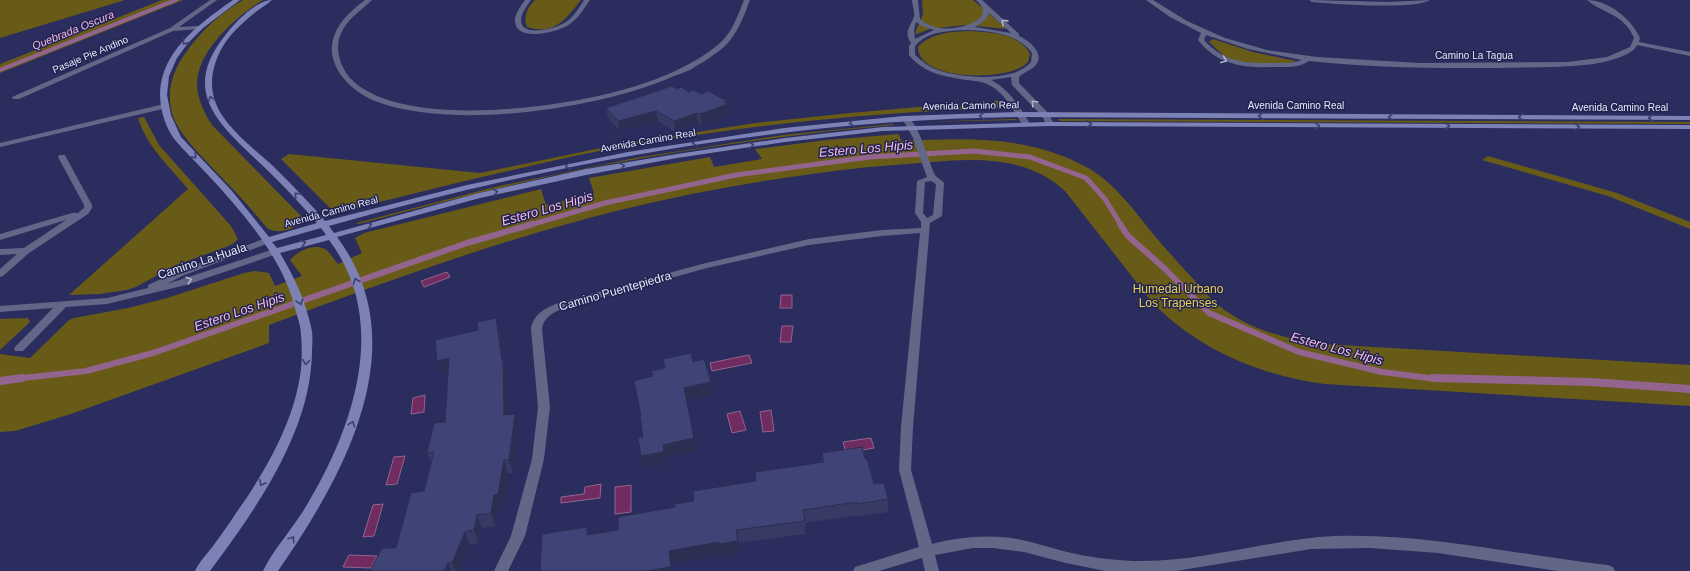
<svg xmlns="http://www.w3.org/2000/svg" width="1690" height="571" font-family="Arial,sans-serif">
<rect width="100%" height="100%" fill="#2a2d5d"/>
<g fill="#685b17">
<polygon points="0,0 125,0 0,38"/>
<polygon points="162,0 183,0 0,73 0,64"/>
<path d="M243 0H263C238 15 204 45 198 75 194 92 203 112 213 126L303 218 302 221C293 230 278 235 267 228 253 211 239 195 224 180 208 162 179 137 172 113 166 91 173 69 187 51 202 30 221 13 243 0Z"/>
<path d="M535 0H581C566 19 554 36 527 27 523 16 527 8 535 0Z"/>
<polygon points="922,0 973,0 1007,29 965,25 930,29 917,34 915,33 923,14"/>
<path d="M967 31C989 32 1019 33 1030 54 1029 57 1029 61 1027 63 1008 82 917 81 918 47 931 33 949 32 967 31Z"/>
<path d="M1213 39 1253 52 1296 61 1291 63C1271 63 1241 68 1223 55 1218 51 1214 46 1209 42Z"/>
<path d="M997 100 1000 103V106L996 109C925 110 853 116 781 124 704 133 627 144 552 161 479 177 407 195 335 213L281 159 289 154 480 173 615 145 755 123 850 113 919 107 989 105Z"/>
<path d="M144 117 159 145 231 226 238 239 234 243 226 247 174 266 136 287 126 290 100 294 69 295 188 189C169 166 147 147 138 118Z"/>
<polygon points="1014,119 1018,120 923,122"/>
<polygon points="1059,119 1690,122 1690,124 1060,121 1058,120"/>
<path d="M893 124 895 125H893C793 134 693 148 594 167 515 183 437 203 359 224L356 223 499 186 635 158 783 135Z"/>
<path d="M899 134 901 141C967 138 1031 135 1090 169 1114 184 1132 207 1149 229 1164 247 1179 264 1195 281 1203 289 1209 298 1218 305 1248 329 1285 339 1322 344L1690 365V406L1325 384C1261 376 1197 349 1152 302L1065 191C1028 157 979 158 932 162 911 164 890 165 869 167 785 176 702 190 620 210 500 240 384 282 269 325V343L71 414 15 431 0 432V354L30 358 69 320 74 318 128 308 167 298 244 273 255 271 269 273 275 286 302 276 290 260C298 251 313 243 325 249 330 252 334 260 338 264L362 253 355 238 364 233 541 189 546 205 594 193 589 178 710 157 714 167 762 159 755 149 827 140Z"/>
<polygon points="1488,156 1617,193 1690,222 1690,229 1608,196 1482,160"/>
<polygon points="28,318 30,322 0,350 0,319"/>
</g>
<g fill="#702c60" stroke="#93648e">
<polygon points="447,272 450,277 424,287 421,281"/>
<polygon points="781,295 792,295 792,308 780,308"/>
<polygon points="782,326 793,326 791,342 780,342"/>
<polygon points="749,355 752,363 712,371 710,363"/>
<polygon points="425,395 424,412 411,414 413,398"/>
<polygon points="771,410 774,431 763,432 760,412"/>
<polygon points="740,411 746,430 732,433 727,414"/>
<polygon points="871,438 874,448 846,453 843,442"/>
<polygon points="405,456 397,484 386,485 394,457"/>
<polygon points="601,484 600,498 561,503 561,497 584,494 585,487"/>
<polygon points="631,485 631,512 615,514 615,487"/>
<polygon points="383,504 374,536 363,537 373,505"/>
<polygon points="349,555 377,556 371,568 343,567"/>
</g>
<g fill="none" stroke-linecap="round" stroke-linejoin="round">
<polyline stroke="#93648e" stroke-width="4" points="0,70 176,0"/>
<polyline stroke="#93648e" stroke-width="5" points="530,225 605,203 736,175 870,157 974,151 1030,157 1086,178 1105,199 1121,225"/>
<g stroke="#93648e" stroke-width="6">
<polyline points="1120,224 1128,236 1164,268 1209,313 1299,352 1382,372 1437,379 1458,379"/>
<polyline points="14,379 86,371 153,353 467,243 533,224"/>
</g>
<g stroke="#93648e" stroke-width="8">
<polyline points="1432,378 1591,382 1690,389"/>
<polyline points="0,381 22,378"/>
</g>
<g fill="#626787" fill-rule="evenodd">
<polygon points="210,0 217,0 179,27 198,26 200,27 200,29 173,31 19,99 13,99 12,97 170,28"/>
<path d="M365 0H372C361 11 346 19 340 36 335 50 340 66 350 78 397 128 545 109 607 94 647 84 687 70 719 44 732 33 738 15 744 0H750C744 16 737 35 724 47 715 54 706 61 696 66 690 71 682 73 674 76 600 109 452 131 375 101 350 91 324 65 334 36 339 21 353 9 365 0Z"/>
<path d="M525 0H531C527 6 522 12 521 19 520 39 557 28 566 22 574 16 579 8 584 0H590C584 8 579 18 570 24 560 32 513 44 515 19 516 12 521 6 525 0Z"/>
<path d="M912 0H918L920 19C926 24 933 27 940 28 950 30 984 25 983 10 982 6 979 3 976 0H982L1019 34V36C1030 41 1047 55 1034 67 1029 71 1023 73 1019 77V83L1048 113 1054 124 1053 126H1047L1042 116 1012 85 1011 77 991 80C1009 89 1020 107 1030 124L1029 126H1023C1013 110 1005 92 987 84 980 81 975 81 967 80 945 77 923 73 909 55V46L911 43C903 31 911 27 914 16 915 12 912 4 912 0ZM989 13 1011 33 975 27 986 19ZM916 22 922 26 934 30 915 39 914 30ZM967 30C989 31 1018 33 1032 53L1031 62C1014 83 961 78 938 70 929 67 922 61 915 55V46C928 31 948 31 967 30Z"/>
<path d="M1146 0H1153L1187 21 1225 38 1267 50 1317 57 1420 63 1568 62 1607 57 1630 47 1634 38C1624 14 1604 14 1587 0 1608 0 1632 19 1640 38L1639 42 1690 52V56L1637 45C1633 56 1605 62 1594 64 1562 68 1529 67 1497 68 1435 68 1371 68 1309 61 1299 68 1288 67 1276 67 1246 68 1218 66 1198 40L1201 33 1170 17ZM1206 35 1248 49 1302 60C1294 63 1286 63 1278 63 1247 63 1226 64 1204 40Z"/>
<path d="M1309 0 1389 2 1430 0C1415 10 1333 4 1312 2Z"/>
<polygon points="164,104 168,106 167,108 0,147 0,143"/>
<path d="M903 116H906C918 120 929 163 935 175 937 178 942 180 944 183L942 216 930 223 913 427 911 470 932 544C959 537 988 534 1017 539 1033 542 1048 547 1063 551 1086 557 1111 560 1134 561 1202 563 1268 539 1335 536 1427 533 1518 555 1608 565L1613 567 1615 571H1558L1438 553 1370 548 1311 549 1176 571H1105L1066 563 1024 552 992 548H973L935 555 939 571H925L922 558 879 571H853L855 567 919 547 899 470 901 427 920 233 882 236 809 245 707 268 566 307C555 312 544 316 542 329L550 407 544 459 525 536 508 571H494L511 536 532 459 538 407 531 329C533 314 546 308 558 303L702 264 809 239 882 230 921 228V222L915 213 917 181 927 177 913 138 902 118ZM931 181 936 184 933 215 927 218 923 213 925 182Z"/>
<polygon points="59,155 65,155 66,157 92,205 92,208 88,214 29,253 3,276 0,277 0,269 17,254 0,255 0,249 24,248 66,220 0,240 0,234 72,213 78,213 84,208 84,205 58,157"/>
<polygon points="266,238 271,241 269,243 182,276 167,284 271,250 277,250 279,252 277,254 186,285 107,304 66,307 23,351 15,351 14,348 53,308 0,312 0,306 107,298 148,288 148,285 176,272"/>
</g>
<path fill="#7c82b6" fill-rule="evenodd" d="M233 0H240L203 28 188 43 177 58 169 76 167 95 171 115 181 137 232 191 269 237 317 223C300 203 282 184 263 166 220 125 178 92 227 33 236 21 257 0 272 0 268 4 262 7 257 11 246 20 234 30 225 43 214 60 208 81 215 101 223 126 256 150 275 168 292 185 309 202 325 221L467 185 628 152 784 128 903 116 1017 112 1690 116V120L1017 117C784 120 552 163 329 226L334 233 475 194 586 169 677 154 785 138 883 127 1050 122 1690 125V129L1050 126 883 131 785 142 677 158 586 175 480 198 337 237C418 345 343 477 278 571H263C273 550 293 528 305 508 353 429 391 322 329 240L280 253C295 278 306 302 312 331 313 338 312 346 312 352 311 432 256 509 210 571H195C199 562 207 554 213 546 221 535 229 524 236 513 266 471 295 420 301 369 302 358 302 346 301 335 301 327 298 319 296 312 284 259 244 214 208 175 197 163 185 152 175 140 162 123 156 96 163 75 173 42 206 19 233 0ZM321 228 326 235 277 248 272 242Z"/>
</g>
<g fill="#363a65">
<polygon points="677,89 701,94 727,104 729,114 701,125 698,123 675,132 658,121 620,131 608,118 606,108"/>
<polygon points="496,318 499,330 504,364 507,373 508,415 515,414 519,427 513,473 508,473 503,507 498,508 495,526 482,528 479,543 470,545 459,571 370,571 396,548 424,491 432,463 427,453 445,422 448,371 441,373 437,361"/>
<polygon points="822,453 865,459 874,484 888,499 888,512 857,517 857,515 805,523 805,534 738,543 739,554 721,557 720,554 672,564 672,571 540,571 590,535 618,530 675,507 756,481 822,463"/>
</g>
<g fill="#2c2f52">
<polygon points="727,101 727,104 728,104 729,114 701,125 700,114"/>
<polygon points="656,111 658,121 620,131 618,121"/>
<polygon points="697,113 698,123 675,132 674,121"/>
<polygon points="496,318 499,330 504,364 507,373 508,428 504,415 502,361"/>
<polygon points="449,358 453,370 441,373 437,361"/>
<polygon points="711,382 713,394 686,400 684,388"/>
<polygon points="515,414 519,427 513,473 509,460"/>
<polygon points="694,438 696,451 665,457 666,464 643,469 641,456 663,445"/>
<polygon points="504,460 508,473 503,507 498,508 495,526 491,513 494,495"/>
<polygon points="477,515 482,528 479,543 474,530"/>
<polygon points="587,527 591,539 587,535"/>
<polygon points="465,532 470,545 459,571 456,571 452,563"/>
<polygon points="738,541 739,554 721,557 720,554 672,564 672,571 646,571 669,551 719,542"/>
<polygon points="448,563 452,571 444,571"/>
</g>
<g fill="#3f4375" stroke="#2c2f52">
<polygon points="672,86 677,89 681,87 689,92 693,90 701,94 708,91 727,101 724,102 728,104 700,114 697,113 674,121 656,111 618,121 606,108"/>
<polygon points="496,318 502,361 503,361 504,415 515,414 509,460 504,460 498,494 494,495 491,513 477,515 474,530 465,532 452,563 448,563 444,571 370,571 382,548 396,548 411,493 424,491 434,452 427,453 434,423 445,422 449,358 437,361 435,340 478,330 477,322"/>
<polygon points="691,353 693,362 704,359 711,382 684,388 694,438 663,445 664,452 641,456 638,438 643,437 640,415 641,415 634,381 653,376 651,371 665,368 663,359"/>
<polygon points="862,447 865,459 867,459 874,484 884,483 888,499 858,504 857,502 803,510 805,521 736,530 738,541 719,544 719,542 669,551 671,567 646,571 540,571 542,534 587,527 587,535 618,530 618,517 675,507 675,504 694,501 693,491 756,481 755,472 824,462 822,453"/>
</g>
<defs><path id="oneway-chevron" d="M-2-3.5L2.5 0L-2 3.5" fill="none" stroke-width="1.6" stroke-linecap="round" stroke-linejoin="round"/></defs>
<g stroke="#b1b4cc">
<use href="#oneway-chevron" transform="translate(1004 22) rotate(-136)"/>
<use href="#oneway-chevron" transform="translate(1224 60) rotate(23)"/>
<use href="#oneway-chevron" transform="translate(1034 103) rotate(-134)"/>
<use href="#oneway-chevron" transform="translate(189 280) rotate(-18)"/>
</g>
<g stroke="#3c406f">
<use href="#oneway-chevron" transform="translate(185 42) rotate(131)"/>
<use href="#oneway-chevron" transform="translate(211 99) rotate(-109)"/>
<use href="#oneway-chevron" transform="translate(982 116) rotate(179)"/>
<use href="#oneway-chevron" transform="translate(1261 116) rotate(-180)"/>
<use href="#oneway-chevron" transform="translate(1391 117) rotate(-180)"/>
<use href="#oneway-chevron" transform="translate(1521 117) rotate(-180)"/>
<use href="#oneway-chevron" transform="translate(1651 118) rotate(-180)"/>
<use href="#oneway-chevron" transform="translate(852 123) rotate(174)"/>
<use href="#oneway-chevron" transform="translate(1089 124)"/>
<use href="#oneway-chevron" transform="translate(1317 126)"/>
<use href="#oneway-chevron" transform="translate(1447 126)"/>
<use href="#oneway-chevron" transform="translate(1577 127)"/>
<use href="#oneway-chevron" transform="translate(695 143) rotate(171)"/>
<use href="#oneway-chevron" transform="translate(751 145) rotate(-8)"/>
<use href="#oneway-chevron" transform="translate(194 156) rotate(48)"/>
<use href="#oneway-chevron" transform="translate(568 166) rotate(169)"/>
<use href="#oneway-chevron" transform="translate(622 166) rotate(-10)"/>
<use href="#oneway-chevron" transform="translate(495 192) rotate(-13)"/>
<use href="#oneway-chevron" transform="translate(297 195) rotate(-133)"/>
<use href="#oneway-chevron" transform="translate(369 225) rotate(-15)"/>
<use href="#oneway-chevron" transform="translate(303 243) rotate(-16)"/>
<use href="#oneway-chevron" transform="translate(356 281) rotate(-112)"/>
<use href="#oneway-chevron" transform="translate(300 302) rotate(73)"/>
<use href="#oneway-chevron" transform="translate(306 362) rotate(96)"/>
<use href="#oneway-chevron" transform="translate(352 424) rotate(-70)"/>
<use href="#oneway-chevron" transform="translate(262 483) rotate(120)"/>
<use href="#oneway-chevron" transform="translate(292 539) rotate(-56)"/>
</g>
<g text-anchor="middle" stroke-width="3" stroke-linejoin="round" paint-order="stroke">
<g font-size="10" fill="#e5e8fa" stroke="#212351">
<text transform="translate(90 54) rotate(-23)" y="4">Pasaje Pie Andino</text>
<text x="1474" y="59">Camino La Tagua</text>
<text transform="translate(971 105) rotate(-1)" y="4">Avenida Camino Real</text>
<text x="1296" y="109">Avenida Camino Real</text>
<text x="1620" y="111">Avenida Camino Real</text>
<text transform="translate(648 140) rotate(-10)" y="4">Avenida Camino Real</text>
<text transform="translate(331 211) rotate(-15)" y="4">Avenida Camino Real</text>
</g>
<g font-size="11" font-style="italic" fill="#f7bbe4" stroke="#212351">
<text transform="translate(73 30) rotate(-22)" y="4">Quebrada Oscura</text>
</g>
<g font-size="12" fill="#e5e8fa" stroke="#212351">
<text transform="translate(202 261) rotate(-18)" y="4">Camino La Huala</text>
<text transform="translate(615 291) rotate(-16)" y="4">Camino Puentepiedra</text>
</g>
<g font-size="12" fill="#ebd254" stroke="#212351">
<text x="1178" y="293">Humedal Urbano<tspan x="1178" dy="14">Los Trapenses</tspan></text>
</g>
<g font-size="13" font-style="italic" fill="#f7bbe4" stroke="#212351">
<text transform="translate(866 148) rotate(-5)" y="5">Estero Los Hipis</text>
<text transform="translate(547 208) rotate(-16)" y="5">Estero Los Hipis</text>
<text transform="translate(239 311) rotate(-19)" y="5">Estero Los Hipis</text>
<text transform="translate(1337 348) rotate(15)" y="5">Estero Los Hipis</text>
</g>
</g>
</svg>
